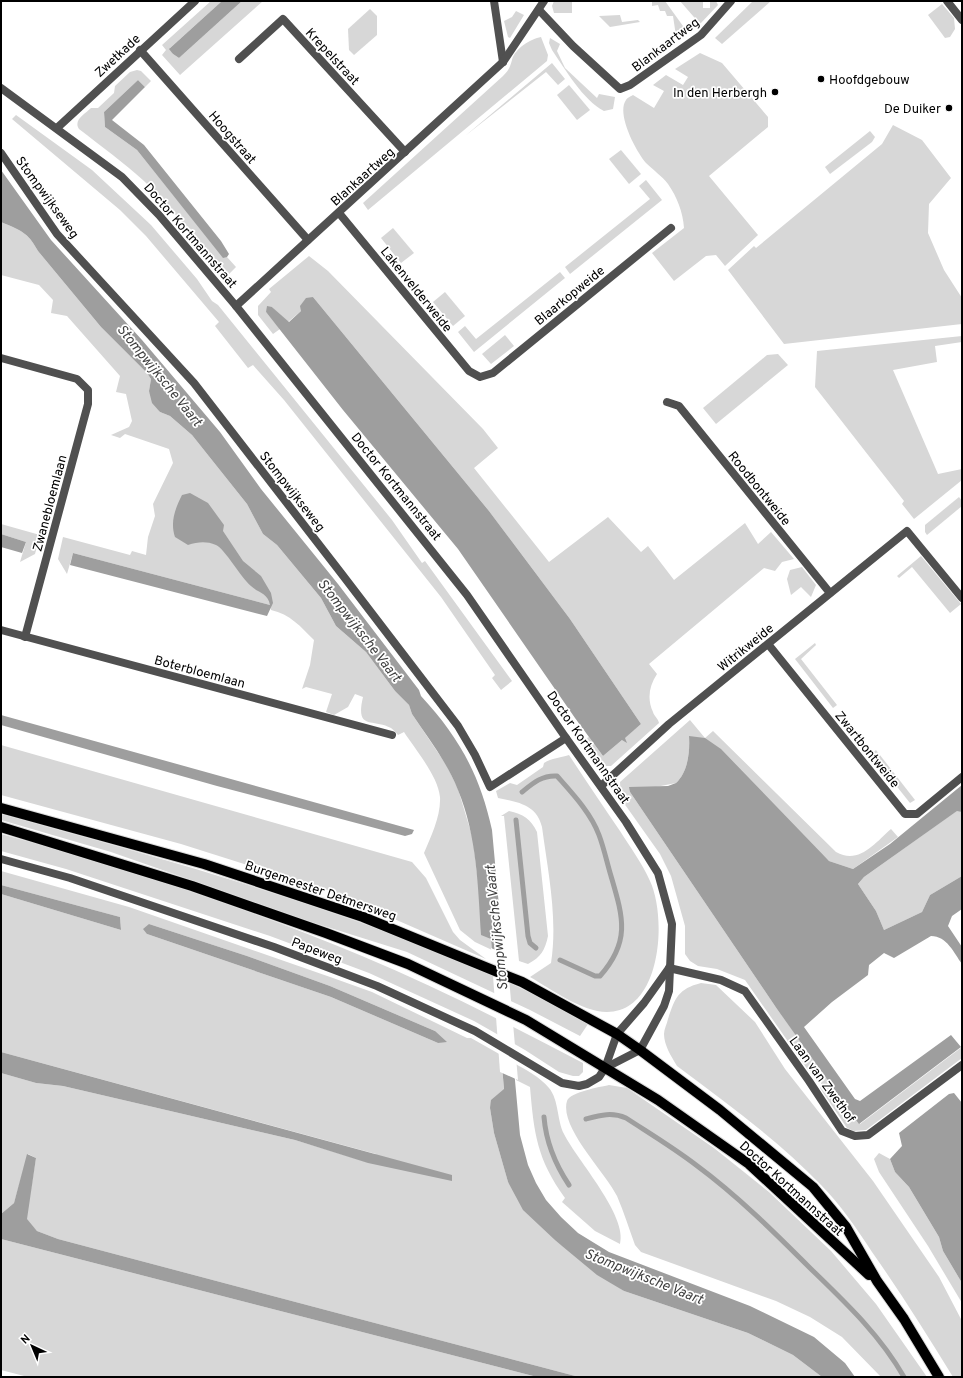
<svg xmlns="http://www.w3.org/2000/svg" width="963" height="1378" font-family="Overpass,sans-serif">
<rect width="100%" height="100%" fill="#fff"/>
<g fill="#d7d7d7" fill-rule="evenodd">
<polygon points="211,1 222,1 170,48 173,54 179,58 242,1 263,1 180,75 162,55 166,50 162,45"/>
<polygon points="554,1 572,1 572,13 554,13 552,6"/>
<polygon points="652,1 665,1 688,33 684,36 676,36 673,16 667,16 665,11 660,11 658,5 652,6"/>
<polygon points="680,1 703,1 703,8 710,8 710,1 716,1 718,5 700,24"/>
<polygon points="753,1 771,1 722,44 715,38"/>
<polygon points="942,4 954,18 955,29 950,37 945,38 928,15"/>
<polygon points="370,9 377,16 377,35 354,55 349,50 348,29"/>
<polygon points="516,11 524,15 510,38 508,37 504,21 512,17"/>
<polygon points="620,15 622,22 638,20 640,22 610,27 599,16"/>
<path d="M541 37 548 55 547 61 368 210 363 203 503 76C509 70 510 67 512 60 515 48 531 39 541 37Z"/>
<path d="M550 38 560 44 557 51 565 68 597 98 599 94 615 97 613 109 604 111C583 100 565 69 552 50L549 43Z"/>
<path d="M700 53 722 63 768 117V127L709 176 758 235 725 266 716 255 706 256 674 281 652 253 684 228C683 212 677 197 668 184 662 176 653 170 646 163 636 151 616 114 626 100 627 98 631 96 633 95L654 108 664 91 653 85 666 75 683 85 688 77 675 69Z"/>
<polygon points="552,63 565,79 558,85 546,72 465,136"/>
<path d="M137 70 141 71 151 81 145 87 138 80 104 112 105 127 137 150 223 257H227L236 267 226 277C200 244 174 210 144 181 123 162 101 146 79 129 73 120 85 114 91 108H98L114 93 115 86 130 72Z"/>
<polygon points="569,85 590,110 577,120 557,95"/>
<polygon points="16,115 92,170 151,225 197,279 212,301 218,305 392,520 422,563 425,561 512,681 501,690 492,678 495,675 441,597 284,400 253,365 248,368 215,326 219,322 146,236 120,210 12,119"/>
<polygon points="893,125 922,140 951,178 929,204 928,233 944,270 962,298 962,324 784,344 728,270 754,246 756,248 882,144"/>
<polygon points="870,131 875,137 872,142 830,174 825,167"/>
<polygon points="621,150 641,174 629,184 609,159"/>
<polygon points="646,180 662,200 570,274 565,267 650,199 639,186"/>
<path d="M1 222C20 230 28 232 38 251L101 327 147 373 151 379 149 391 160 412 170 416 192 435 247 504 263 534 277 545 321 598 336 626 366 652 395 691 409 705 412 714 447 766 458 789 473 839 477 874 491 939 492 950 475 942 460 930 424 853C431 836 441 816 440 797 438 776 415 749 404 732L398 735C396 733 394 730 391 728 373 718 355 731 363 697L355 694 348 707 334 715 326 712 332 694 306 687 302 689 310 665 314 640C301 627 290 614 271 610L270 605 73 553 67 574 58 559 63 537 130 555 132 551 146 555 148 537 155 516 153 504 173 463 169 449 125 434 120 438 111 435 129 427 132 421 126 394 116 392 120 376 67 316 51 313 53 300 39 285 1 275Z"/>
<polygon points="393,228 414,253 401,263 381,238"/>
<path d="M309 256 328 271 483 429 498 448 474 468 549 562 608 517 641 552 648 546 674 580 745 523 758 544 771 532 794 559 782 562 775 571 764 568 649 664 657 674C649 686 647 699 653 712 654 716 658 718 659 723L611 766H601L583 740 589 737 603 756 641 724 570 619 489 511 313 297 301 311 288 322 272 307 266 312 280 329 273 334 258 315V306L271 292 269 289Z"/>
<polygon points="560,272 565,278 474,352 458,332 465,326 476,339"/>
<polygon points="445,292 465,316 453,326 433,302"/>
<polygon points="505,335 514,346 491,364 482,354"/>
<polygon points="962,336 962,342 935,346 937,362 893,370 938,474 962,469 962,480 914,519 902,504 904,501 815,387 817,351"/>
<polygon points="778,354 788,365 716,424 703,408 767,355"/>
<polygon points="959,497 962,501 962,506 927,535 925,532 925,525"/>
<polygon points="1,524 40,535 35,554 20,562 26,542 1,534"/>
<polygon points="921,556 961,604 950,613 912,567 899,578 897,576"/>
<polygon points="802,567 816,585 811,597 801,587 791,595 787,579 790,570"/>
<polygon points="815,643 816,645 801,659 837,705 833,708 795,659"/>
<path d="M690 720 705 738 713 731 836 852C859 865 875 843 891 829L898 837 853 869 829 861 689 736C690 752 688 772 676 783L630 792 777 1009 820 1068 814 1072 808 1070 745 980 717 969 698 966 690 961 685 954V926L671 876 660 854 621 799 620 782Z"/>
<polygon points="1,745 412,862 426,878 453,932 460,940 486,959 330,891 181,844 1,795"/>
<polygon points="876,750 915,800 910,803 871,754"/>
<path d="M569 755C586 781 603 806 620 831 630 847 642 863 650 881 667 917 662 1012 607 1012 582 1012 551 989 530 977L551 963C558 918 548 872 542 827 537 805 518 802 498 798L496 791 510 783 517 785 543 767 544 763C552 758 560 758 569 755Z"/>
<polygon points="958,810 962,812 962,876 930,895 922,912 884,930 876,911 858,884 864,877"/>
<path d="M509 811C523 814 531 819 537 832L548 936C545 950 541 957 528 964L519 961 504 816H501Z"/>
<path d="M1 814C121 847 241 880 359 922 438 950 515 981 588 1024L580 1036 530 1010 407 952 305 920 111 852 1 820Z"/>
<path d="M1 834C123 867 245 907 362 956 437 987 510 1025 583 1063V1072L579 1076H573L559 1072 525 1050 474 1021 369 973 270 936 66 869 1 851Z"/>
<path d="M1 871 129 907 333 978 372 992 467 1038H471L501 1055 504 1090 490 1108 494 1133 508 1182 556 1241 624 1291 748 1333 793 1355 822 1377H579L58 1239 37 1231 26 1219 36 1158 28 1154 14 1203 1 1214V1073L36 1083 63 1086 295 1140 367 1162 376 1154 1 1052V894L121 930 120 917 1 885ZM149 924 247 956 330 986 435 1031 438 1043 331 997 147 934Z"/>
<path d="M701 983 716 985 755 1022 785 1069 873 1181 939 1277 962 1321V1377H953C927 1335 901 1293 872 1252 857 1229 841 1205 821 1185 778 1140 726 1103 677 1066 671 1056 664 1045 664 1034 664 1029 667 1024 668 1019 675 998 678 989 701 983Z"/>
<polygon points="962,1047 962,1058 866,1130 854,1131 847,1128 820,1088 822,1080 826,1077 860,1124"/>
<path d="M514 1063C526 1070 540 1077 549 1088 559 1100 557 1121 564 1134 577 1160 628 1216 620 1244L595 1231 562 1202 565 1198C537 1159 534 1134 530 1087L516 1080Z"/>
<path d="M609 1085 627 1088 714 1148 769 1192 831 1251 876 1304 927 1377H881L842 1337 810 1317 776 1301 641 1252 635 1245C629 1229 624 1212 617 1196 606 1173 559 1127 567 1101 570 1092 600 1087 609 1085Z"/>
<polygon points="879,1153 890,1159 895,1172 909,1187 939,1237 943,1251 962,1283 962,1303 928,1246 879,1172 874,1159"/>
<polygon points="1,1239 537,1377 28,1377 1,1370"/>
</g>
<g fill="#9e9e9e">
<polygon points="222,1 242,1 179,58 173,54 169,49"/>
<polygon points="138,80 145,87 112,120 144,145 221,241 229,254 227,257 223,258 137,150 105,127 104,112"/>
<path d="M1 170 51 240 142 340 220 432 261 489 338 584 419 690 421 696C459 737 480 775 492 830L520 1135 528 1165 536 1183 546 1200 561 1217 578 1233 609 1252 750 1306 814 1337 845 1363 855 1377H822L793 1355 748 1333 624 1291 597 1275 556 1241 523 1210 508 1182 494 1133 490 1108 491 1100 504 1089 491 939 481 935C478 886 477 836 458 790 447 762 428 738 412 714L409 705 395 691 366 652 336 626 321 598 277 545 263 534 247 504 192 435 170 416 160 412 152 403 149 391 151 379 147 373 101 327 38 251C28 232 20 230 1 222Z"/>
<polygon points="313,297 489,511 570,619 641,724 625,738 627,743 622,740 603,756 575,718 458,549 343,410 266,312 267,306 272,307 289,322 301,311 300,306 306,298"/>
<path d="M190 493 208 503 224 525 223 531 243 561 261 576 271 593 273 603 267 616 70 565 73 553 270 605C268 593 258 593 251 586 241 578 225 549 216 545 206 541 198 542 188 545L175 537C170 522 175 509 182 495Z"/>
<polygon points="1,534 26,542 22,553 1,547"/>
<polygon points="1,715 414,830 412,834 405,836 217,786 1,725"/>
<path d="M689 736 705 738 721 749 829 861 853 869 890 844 962 785V812L957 811 864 877 858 884 876 911 884 930 922 912 930 895 962 876V909L952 916 948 926 962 947V964C954 953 947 936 931 936L894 958 884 953 869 965 868 975 832 1002 804 1027 855 1099 860 1101 951 1035 961 1047 859 1124 777 1009 630 792 629 787 668 786 676 783C688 772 690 752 689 736Z"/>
<polygon points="1,885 120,917 121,930 1,894"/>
<polygon points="149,924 247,956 330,986 435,1031 447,1042 438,1043 331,997 147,934 143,929"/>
<polygon points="1,1052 452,1175 452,1181 368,1163 295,1140 63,1086 36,1083 1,1073"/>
<polygon points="954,1093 962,1103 962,1283 943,1251 939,1237 909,1187 895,1172 890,1159 902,1146 899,1133 949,1094"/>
<polygon points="27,1154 36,1158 27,1219 37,1231 58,1239 579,1377 537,1377 1,1239 1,1214 14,1203"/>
</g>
<polygon fill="#fff" points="491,948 507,955 518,1080 500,1072"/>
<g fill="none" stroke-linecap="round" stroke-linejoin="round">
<g stroke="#9e9e9e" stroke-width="5">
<path d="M522 792C533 783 542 775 557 776 572 793 591 813 599 835 604 848 607 863 611 876 623 917 631 941 600 976H595L560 960"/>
<polyline points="516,820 528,936 530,943 536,948"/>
<path d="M544 1117C546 1142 555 1164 569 1185"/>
<path d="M586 1119C601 1115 612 1112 626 1118 649 1133 674 1148 696 1165 738 1196 775 1233 811 1269 846 1303 880 1335 904 1377"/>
</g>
<g stroke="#dbdbdb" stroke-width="12">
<g id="primary">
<polyline points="1,808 204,864 363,917 522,982 617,1034 640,1050 720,1110 813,1187 846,1227 877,1281 904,1319 939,1377"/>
<polyline points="1,827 192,886 326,933 408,964 526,1020 658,1100 749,1164 869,1275"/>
</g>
</g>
<g stroke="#505050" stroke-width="8">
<polyline points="494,1 503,62"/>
<polyline points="947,1 962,20"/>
<polyline points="539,10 573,46 620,89 630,85 701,35 731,1"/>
<polyline points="140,50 308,240"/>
<polyline points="239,59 283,19 405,152"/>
<polyline points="1,88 122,177 159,215 236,306 467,595 566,738 626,822 658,873 672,924 669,991 664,1006 640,1050 605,1068"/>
<polyline points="57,128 195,1"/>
<polyline points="1,153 57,234 194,383 341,573 458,726 475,755 490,787 566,738"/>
<polyline points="339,213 469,371 480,377 493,373 671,228"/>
<polyline points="236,306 503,62 544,1"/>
<polyline points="1,358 77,379 88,390 88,404 25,637"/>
<polyline points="667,402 679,406 830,593"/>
<polyline points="1,630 392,735"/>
<polyline points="768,644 905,814 917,814 962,777"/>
<polyline points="601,786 669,724 907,531 962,598"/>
<polyline points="1,859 70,878 274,947 377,986 475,1031 562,1083 579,1086 587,1084 599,1077 605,1068 617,1034 644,1003 669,968"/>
<polyline points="669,968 721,980 745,991 809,1081 842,1131 855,1136 868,1135 962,1065"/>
</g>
<use href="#primary" stroke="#000" stroke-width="10"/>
</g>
<g fill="#000" stroke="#fff" stroke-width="1.5">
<circle cx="821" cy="79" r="4"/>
<circle cx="775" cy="92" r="4"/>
<circle cx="949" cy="108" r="4"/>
</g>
<g text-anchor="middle" stroke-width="3.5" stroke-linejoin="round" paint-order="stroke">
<g font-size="13" fill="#000" stroke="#fff">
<text transform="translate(665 44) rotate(-37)" y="5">Blankaartweg</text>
<text transform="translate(117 55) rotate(-43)" y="5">Zwetkade</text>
<text transform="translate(333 56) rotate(47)" y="5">Krepelstraat</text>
<text transform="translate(233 137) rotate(49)" y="5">Hoogstraat</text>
<text transform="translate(362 176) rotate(-42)" y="5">Blankaartweg</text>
<text transform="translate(48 197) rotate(54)" y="5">Stompwijkseweg</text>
<text transform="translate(191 235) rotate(49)" y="5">Doctor Kortmannstraat</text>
<text transform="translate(417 289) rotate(51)" y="5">Lakenvelderweide</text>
<text transform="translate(569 295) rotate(-39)" y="5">Blaarkopweide</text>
<text transform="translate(397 486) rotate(51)" y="5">Doctor Kortmannstraat</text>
<text transform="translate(760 488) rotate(51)" y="5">Roodbontweide</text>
<text transform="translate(293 491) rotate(52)" y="5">Stompwijkseweg</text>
<text transform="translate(49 503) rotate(-75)" y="5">Zwanebloemlaan</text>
<text transform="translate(745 647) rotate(-39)" y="5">Witrikweide</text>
<text transform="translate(200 671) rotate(15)" y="5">Boterbloemlaan</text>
<text transform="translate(589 747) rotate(55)" y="5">Doctor Kortmannstraat</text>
<text transform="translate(868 749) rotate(51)" y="5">Zwartbontweide</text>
<text transform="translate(321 890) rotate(19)" y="5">Burgemeester Detmersweg</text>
<text transform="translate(317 950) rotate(21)" y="5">Papeweg</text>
<text transform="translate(823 1079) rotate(54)" y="5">Laan van Zwethof</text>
<text transform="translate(792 1188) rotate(42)" y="5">Doctor Kortmannstraat</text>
</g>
<g font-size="13" fill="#000" stroke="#fff" text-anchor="end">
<text x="829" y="84" text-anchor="start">Hoofdgebouw</text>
<text x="767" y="97">In den Herbergh</text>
<text x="941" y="113">De Duiker</text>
</g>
<g font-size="14" font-style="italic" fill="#3f3f3f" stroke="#fff">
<text transform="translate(160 375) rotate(51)" y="5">Stompwijksche Vaart</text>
<text transform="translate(360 630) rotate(52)" y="5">Stompwijksche Vaart</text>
<text transform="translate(496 928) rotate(-96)" y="5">Stompwijksche Vaart</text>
<text transform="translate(644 1276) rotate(22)" y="5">Stompwijksche Vaart</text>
</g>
</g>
<rect width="963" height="1378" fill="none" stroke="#000000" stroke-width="4"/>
<g transform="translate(32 1346) rotate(316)" stroke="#ffffff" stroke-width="3" paint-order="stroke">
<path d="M0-3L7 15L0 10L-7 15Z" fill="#000000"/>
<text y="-6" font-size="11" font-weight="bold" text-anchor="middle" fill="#000000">N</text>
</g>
</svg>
